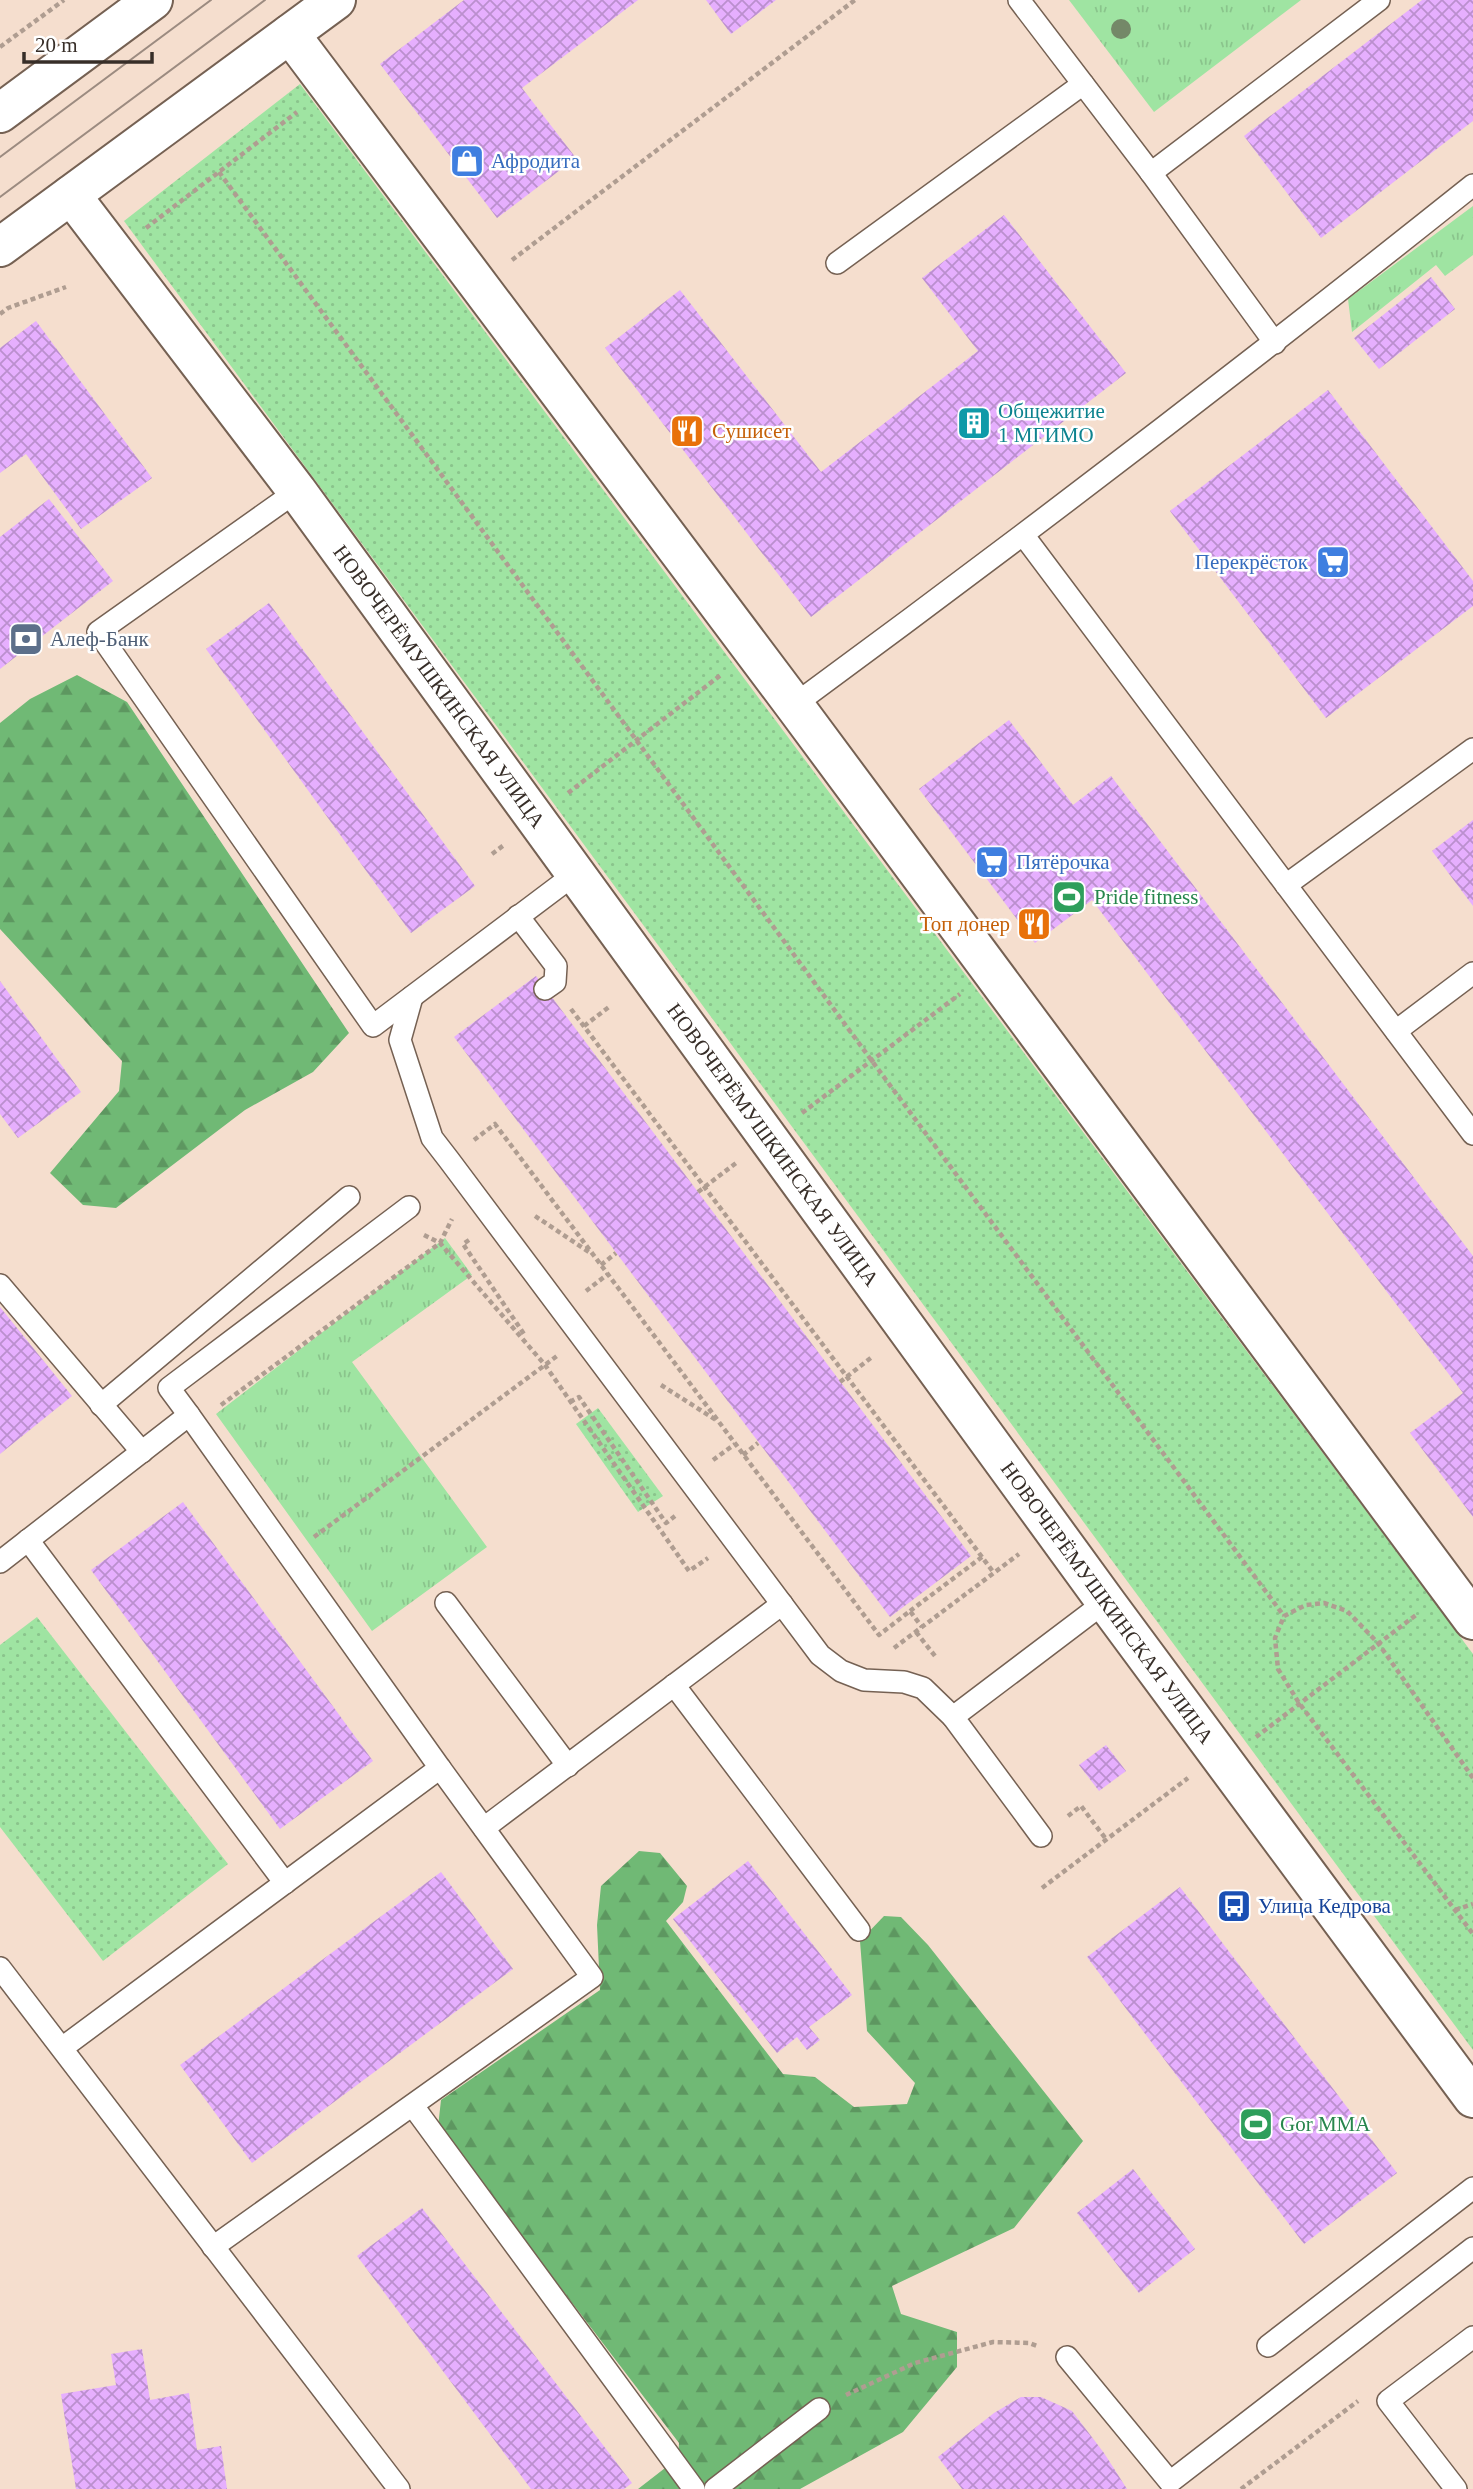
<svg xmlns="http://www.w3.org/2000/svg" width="1473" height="2489" font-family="Georgia,serif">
<defs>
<pattern id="grass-tufts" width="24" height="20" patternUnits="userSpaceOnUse" patternTransform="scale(1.75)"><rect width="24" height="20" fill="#9fe4a2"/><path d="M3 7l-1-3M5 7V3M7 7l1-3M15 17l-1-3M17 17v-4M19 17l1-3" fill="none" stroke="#8ac48c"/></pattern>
<pattern id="forest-firs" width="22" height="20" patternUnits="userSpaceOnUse" patternTransform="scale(1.75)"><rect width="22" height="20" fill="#70b975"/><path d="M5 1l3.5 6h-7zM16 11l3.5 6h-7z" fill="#5d9760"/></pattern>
<pattern id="park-dots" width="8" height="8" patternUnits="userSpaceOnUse" patternTransform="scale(1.75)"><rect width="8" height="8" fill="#9fe4a2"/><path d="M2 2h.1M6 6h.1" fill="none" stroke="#8ac48c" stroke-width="1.8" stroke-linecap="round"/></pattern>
<pattern id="building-cross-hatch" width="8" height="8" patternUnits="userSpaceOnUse" patternTransform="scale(1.75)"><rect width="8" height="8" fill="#e6affe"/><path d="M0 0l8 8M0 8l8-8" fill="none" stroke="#bb8fce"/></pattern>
</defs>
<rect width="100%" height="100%" fill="#f5dece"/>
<g fill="url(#grass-tufts)">
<polygon points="1069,0 1301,0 1154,112"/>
<polygon points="1473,206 1473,255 1445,276 1436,265 1352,332 1348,299"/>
<polygon points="445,1238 472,1275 352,1362 487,1547 372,1631 216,1414"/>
</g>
<g fill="url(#forest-firs)">
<polygon points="77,675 127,702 349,1033 313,1072 245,1110 116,1208 83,1205 50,1173 119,1091 122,1061 0,929 0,723 30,699"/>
<polygon points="639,1851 660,1853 687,1886 683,1902 666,1921 783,2074 815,2077 854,2107 907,2104 915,2083 867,2031 860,1941 884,1916 901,1917 928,1945 1083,2141 1014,2228 892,2286 901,2314 957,2332 957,2367 903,2432 800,2489 638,2489 678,2458 679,2443 438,2127 441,2100 600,1990 597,1925 601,1886"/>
</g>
<g fill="url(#park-dots)">
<polygon points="300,84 1473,1654 1473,2050 124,221"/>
<polygon points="598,1408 663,1496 638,1512 576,1424"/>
<polygon points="37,1617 228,1864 103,1961 0,1827 0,1645"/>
</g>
<g fill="url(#building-cross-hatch)">
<polygon points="464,0 638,0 522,88 576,158 497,218 380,64"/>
<polygon points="706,0 776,0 731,34"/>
<polygon points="1422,0 1473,0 1473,121 1321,238 1244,136"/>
<polygon points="1004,215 1126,373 811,617 605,348 680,290 821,472 978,351 922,278"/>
<polygon points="1431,277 1455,309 1379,369 1354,338"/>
<polygon points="36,321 152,478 81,529 26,454 0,473 0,348"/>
<polygon points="1328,390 1473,581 1473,606 1326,718 1170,511"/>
<polygon points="49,499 113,581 0,669 0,537"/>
<polygon points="269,603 475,886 411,933 206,649"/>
<polygon points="1009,720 1073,805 1111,776 1473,1256 1473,1517 1410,1433 1463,1393 1092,900 1035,943 919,789"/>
<polygon points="1473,820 1473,906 1432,851"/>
<polygon points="536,976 971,1556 890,1617 454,1037"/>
<polygon points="0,981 81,1092 18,1138 0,1114"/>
<polygon points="0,1307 72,1396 0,1454"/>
<polygon points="183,1502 373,1761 280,1829 91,1570"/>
<polygon points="1106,1745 1126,1771 1099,1791 1079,1765"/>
<polygon points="748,1861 852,1995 809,2027 820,2040 807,2050 797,2037 777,2053 673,1919"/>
<polygon points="441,1872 513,1969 252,2163 180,2065"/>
<polygon points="1180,1887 1397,2173 1304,2244 1087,1957"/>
<polygon points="1133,2169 1195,2249 1139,2293 1077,2213"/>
<polygon points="422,2208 632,2483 624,2489 531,2489 357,2256"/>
<polygon points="142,2349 150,2400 189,2393 197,2450 221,2446 227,2489 76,2489 61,2394 116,2385 111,2354"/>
<polygon points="1021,2397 1041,2397 1072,2411 1104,2453 1127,2489 962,2489 938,2457 994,2413"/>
</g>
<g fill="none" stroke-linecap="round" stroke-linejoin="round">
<g stroke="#756153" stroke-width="24">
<g id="lane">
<polyline points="1019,0 1151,173 1275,343"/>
<polyline points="1151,173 1379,0"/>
<polyline points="837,263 1083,84"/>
<polyline points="297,491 98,632 373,1026 575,874"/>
<polyline points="1024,536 1473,1134"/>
<path d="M794 705C1024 536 1250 363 1473 185"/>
<polyline points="1286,885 1473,749"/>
<polyline points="518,916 556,966 555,982 545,989"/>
<polyline points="412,997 400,1040 432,1138 449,1160 820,1655 841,1671 864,1680 904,1682 923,1688 953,1717"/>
<polyline points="1396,1031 1473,973"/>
<polyline points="0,1285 142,1452"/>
<polyline points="101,1405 349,1197"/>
<polyline points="189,1415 169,1388 409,1207"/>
<polyline points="28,1540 285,1883"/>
<polyline points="0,1562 189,1415 440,1768 62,2048"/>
<polyline points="446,1603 568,1766"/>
<polyline points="674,1685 859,1930"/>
<polyline points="484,1828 782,1604"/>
<polyline points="1041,1836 953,1717 1105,1602"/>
<polyline points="0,1968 399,2489"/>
<polyline points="413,2106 694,2489"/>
<polyline points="213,2247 592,1977 440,1768"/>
<polyline points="1268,2346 1473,2188"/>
<polyline points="1067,2357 1170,2482 1473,2248"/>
<polyline points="715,2489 819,2409"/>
<polyline points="1456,2489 1388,2401 1473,2337"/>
</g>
</g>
<g stroke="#756153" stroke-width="42">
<g id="secondary">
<polyline points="290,34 794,705 1473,1620"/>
<polyline points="0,113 153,0"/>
<path id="s1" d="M71 195 297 491 1108 1605 1473 2098"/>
<polyline points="0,247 336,0"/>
</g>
</g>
<g stroke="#af9d91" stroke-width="4.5" stroke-dasharray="5 3.5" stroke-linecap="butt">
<polyline points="0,47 64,0"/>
<polyline points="219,172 872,1061 1284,1616"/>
<polyline points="146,228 297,112"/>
<polyline points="512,260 855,0"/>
<polyline points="0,314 8,308 66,287"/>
<polyline points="568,793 722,674"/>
<polyline points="492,854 504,845"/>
<polyline points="571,1009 994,1573"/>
<polyline points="584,1026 609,1007"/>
<polyline points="802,1113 960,994"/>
<polyline points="474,1140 495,1124 879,1635 910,1611 922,1627"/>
<polyline points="698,1192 736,1163"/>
<polyline points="535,1216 589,1252"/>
<polyline points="424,1235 440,1243 545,1365 689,1571 708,1558"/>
<polyline points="469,1240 463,1244 524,1334"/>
<polyline points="601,1265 616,1253"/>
<polyline points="586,1291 608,1274"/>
<polyline points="840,1382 872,1357"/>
<polyline points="661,1385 716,1420"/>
<polyline points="570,1402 579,1397 666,1523 675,1516"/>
<polyline points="221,1405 440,1243 452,1219"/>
<polyline points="743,1455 758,1443"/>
<polyline points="713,1460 735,1444"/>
<polyline points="314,1537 557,1356"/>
<polyline points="910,1611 982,1557"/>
<polyline points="916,1632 935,1656"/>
<polyline points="894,1648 1019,1554"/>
<polyline points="1256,1737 1416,1615"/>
<polyline points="1473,1778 1378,1643 1347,1611 1324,1603 1306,1605 1284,1616 1275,1638 1278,1669 1299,1703 1473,1934"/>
<polyline points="1068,1816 1081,1806 1106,1839"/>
<polyline points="1042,1888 1188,1778"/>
<polyline points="1455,1910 1473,1904"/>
<polyline points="846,2395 915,2363 993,2342 1029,2343 1037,2346"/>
<polyline points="1241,2489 1358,2401"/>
</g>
<use href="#lane" stroke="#fff" stroke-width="21"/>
<use href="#secondary" stroke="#fff" stroke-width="38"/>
<g stroke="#9c8b80" stroke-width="2">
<polyline points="0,157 211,0"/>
<polyline points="0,197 265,0"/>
</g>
</g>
<circle fill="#748868" cx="1121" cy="29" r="10"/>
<defs>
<g id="shop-square" transform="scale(1.75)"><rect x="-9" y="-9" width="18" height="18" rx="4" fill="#3f7fe0" stroke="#fff"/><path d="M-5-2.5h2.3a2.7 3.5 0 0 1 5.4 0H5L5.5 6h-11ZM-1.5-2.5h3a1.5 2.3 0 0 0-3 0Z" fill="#fff"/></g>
<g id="building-square" transform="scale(1.75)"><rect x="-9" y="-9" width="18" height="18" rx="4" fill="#0f9aa8" stroke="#fff"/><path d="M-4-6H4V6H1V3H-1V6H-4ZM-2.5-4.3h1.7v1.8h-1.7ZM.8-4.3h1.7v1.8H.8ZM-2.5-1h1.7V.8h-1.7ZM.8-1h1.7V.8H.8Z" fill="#fff"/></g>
<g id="restaurant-square" transform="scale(1.75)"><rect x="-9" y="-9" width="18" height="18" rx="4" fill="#e8710a" stroke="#fff"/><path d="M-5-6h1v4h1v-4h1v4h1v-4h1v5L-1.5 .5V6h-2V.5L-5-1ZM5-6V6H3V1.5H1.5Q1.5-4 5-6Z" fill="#fff"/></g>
<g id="supermarket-square" transform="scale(1.75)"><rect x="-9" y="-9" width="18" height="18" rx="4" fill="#3f7fe0" stroke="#fff"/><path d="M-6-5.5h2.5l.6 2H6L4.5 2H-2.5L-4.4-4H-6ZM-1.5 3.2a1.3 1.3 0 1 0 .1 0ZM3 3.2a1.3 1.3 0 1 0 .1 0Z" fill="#fff"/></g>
<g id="bank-square" transform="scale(1.75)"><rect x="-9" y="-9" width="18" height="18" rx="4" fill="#5c6f8a" stroke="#fff"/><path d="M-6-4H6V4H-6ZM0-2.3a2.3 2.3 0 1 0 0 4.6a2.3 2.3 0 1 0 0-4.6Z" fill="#fff"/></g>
<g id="stadium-square" transform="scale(1.75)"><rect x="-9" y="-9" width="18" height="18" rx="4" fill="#2e9e5b" stroke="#fff"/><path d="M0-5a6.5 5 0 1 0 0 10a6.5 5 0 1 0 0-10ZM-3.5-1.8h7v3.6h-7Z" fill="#fff"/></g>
<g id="bus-square" transform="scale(1.75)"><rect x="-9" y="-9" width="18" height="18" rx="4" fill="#1a4fb4" stroke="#fff"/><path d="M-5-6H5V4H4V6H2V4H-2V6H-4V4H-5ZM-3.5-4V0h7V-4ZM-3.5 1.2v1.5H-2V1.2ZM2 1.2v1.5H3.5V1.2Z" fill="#fff"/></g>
</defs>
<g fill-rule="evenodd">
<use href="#shop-square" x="467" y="161"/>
<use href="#building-square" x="974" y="423"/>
<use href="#restaurant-square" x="687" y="431"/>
<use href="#supermarket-square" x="1333" y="562"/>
<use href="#bank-square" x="26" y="639"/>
<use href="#supermarket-square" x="992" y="862"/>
<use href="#stadium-square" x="1069" y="897"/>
<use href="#restaurant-square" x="1034" y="924"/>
<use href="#bus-square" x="1234" y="1906"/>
<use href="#stadium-square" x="1256" y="2124"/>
</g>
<g text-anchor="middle" stroke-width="5" stroke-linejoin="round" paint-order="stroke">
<g font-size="21" fill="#366cbe" stroke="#fff" text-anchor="start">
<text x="491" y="168">Афродита</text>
<text x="1308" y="569" text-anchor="end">Перекрёсток</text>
<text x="1016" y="869">Пятёрочка</text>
</g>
<g font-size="21" fill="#0d838f" stroke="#fff" text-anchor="start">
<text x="998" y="418">Общежитие<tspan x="998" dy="24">1 МГИМО</tspan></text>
</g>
<g font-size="21" fill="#c56008" stroke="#fff" text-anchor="start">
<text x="712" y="438">Сушисет</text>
<text x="1010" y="931" text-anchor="end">Топ донер</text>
</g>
<g font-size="21" fill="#4e5e75" stroke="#fff" text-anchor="start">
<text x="50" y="646">Алеф-Банк</text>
</g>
<g font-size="21" fill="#372e28" stroke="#fff">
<text dy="7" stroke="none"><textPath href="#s1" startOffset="614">НОВОЧЕРЁМУШКИНСКАЯ УЛИЦА</textPath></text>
<text dy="7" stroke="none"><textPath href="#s1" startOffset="1181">НОВОЧЕРЁМУШКИНСКАЯ УЛИЦА</textPath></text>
<text dy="7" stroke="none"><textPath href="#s1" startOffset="1748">НОВОЧЕРЁМУШКИНСКАЯ УЛИЦА</textPath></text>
</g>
<g font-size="21" fill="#27864d" stroke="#fff" text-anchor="start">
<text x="1094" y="904">Pride fitness</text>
<text x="1280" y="2131">Gor MMA</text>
</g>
<g font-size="21" fill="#164399" stroke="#fff" text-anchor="start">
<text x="1258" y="1913">Улица Кедрова</text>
</g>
</g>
<path d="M24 52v10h128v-10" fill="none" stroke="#372e28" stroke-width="3.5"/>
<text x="35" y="52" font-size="21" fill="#372e28" stroke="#ffffff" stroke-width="5" paint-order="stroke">20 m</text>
</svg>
